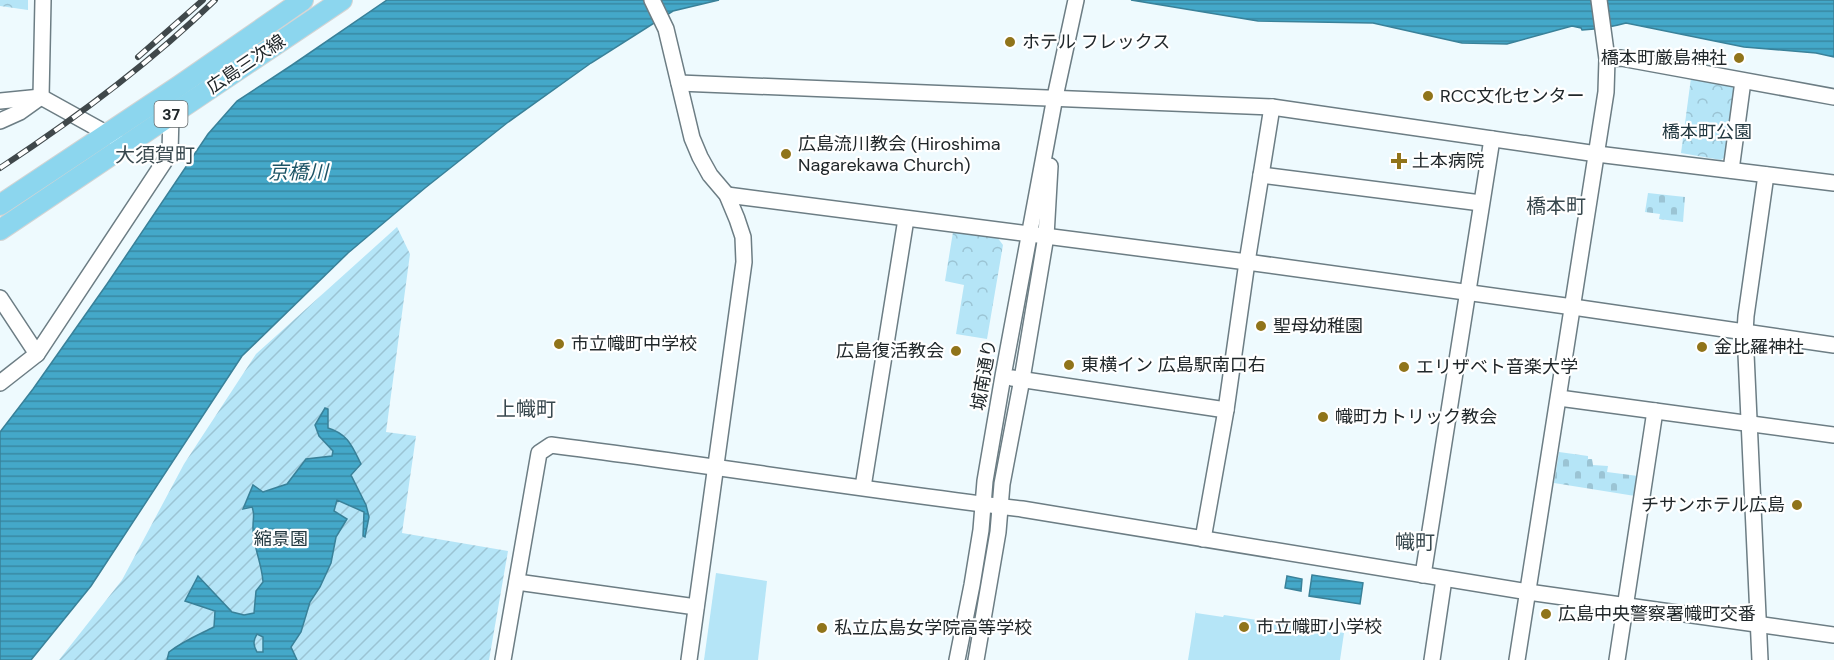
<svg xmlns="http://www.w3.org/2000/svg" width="1834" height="660" font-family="'DM Sans','Noto Sans JP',sans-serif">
<defs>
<pattern id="cemetery-stones" width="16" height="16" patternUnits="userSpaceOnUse" patternTransform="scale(1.5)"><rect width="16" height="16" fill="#b5e5f7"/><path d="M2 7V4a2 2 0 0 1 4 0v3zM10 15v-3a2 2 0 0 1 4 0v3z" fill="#9bc4d4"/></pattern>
<pattern id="park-crowns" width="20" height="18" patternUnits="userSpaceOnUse" patternTransform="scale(1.5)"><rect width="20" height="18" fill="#b5e5f7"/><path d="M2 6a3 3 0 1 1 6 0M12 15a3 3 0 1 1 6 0" fill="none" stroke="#9bc4d4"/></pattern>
<pattern id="garden-furrows" width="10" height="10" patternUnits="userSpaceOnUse" patternTransform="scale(1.5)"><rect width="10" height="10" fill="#b5e5f7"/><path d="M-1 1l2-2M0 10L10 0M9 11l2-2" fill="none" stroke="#9bc4d4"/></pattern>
<pattern id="water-rules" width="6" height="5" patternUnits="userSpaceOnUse" patternTransform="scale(1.5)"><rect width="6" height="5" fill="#44a8c9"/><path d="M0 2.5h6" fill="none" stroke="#3889a3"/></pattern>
</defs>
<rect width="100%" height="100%" fill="#eefafe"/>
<g fill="#b5e5f7">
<polygon points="716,573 767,581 758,660 704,660"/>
<polygon points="1196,610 1196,613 1223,617 1224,615 1344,633 1340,660 1188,660"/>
</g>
<g fill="url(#cemetery-stones)">
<polygon points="1648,193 1685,197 1683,222 1659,219 1660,214 1645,212"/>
<polygon points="1559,452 1588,456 1588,459 1592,459 1593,465 1608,466 1607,472 1638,476 1635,496 1554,483"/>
</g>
<g fill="url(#park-crowns)">
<polygon points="0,0 28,0 28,10 0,6"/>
<polygon points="1691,78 1732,86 1736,94 1728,154 1721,160 1681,153"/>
<polygon points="953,232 997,237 1003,245 987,339 956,334 964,285 945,281"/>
</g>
<polygon fill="url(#garden-furrows)" points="397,227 410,254 386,432 416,436 402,533 508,551 489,660 59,660 122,580 184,464 256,354"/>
<g fill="url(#water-rules)" stroke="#398199" stroke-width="1.5" fill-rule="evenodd">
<polygon points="387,0 719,0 673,11 591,63 507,123 425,188 348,253 242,356 91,586 31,660 0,660 0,432 33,389 107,284 208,134 237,101 292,65"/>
<path d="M1131 0H1834V57L1816 53 1744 47 1626 23C1612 27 1598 29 1582 30L1581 28 1572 26 1507 44 1462 43 1373 23 1258 21Z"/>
<path d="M325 408 328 409V428C348 434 352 446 361 464L351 475 366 505 369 517 365 537 363 536 364 512 337 500 334 511 347 519 336 537 331 563 320 587 310 602 301 632 291 647 297 660H167L169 652C183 641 198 635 214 627L215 611 185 601 198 576 232 612 244 615 254 613 256 591 263 582C262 563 252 544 253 526 253 518 255 514 252 507L243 509 253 485 263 492 287 484 306 459 332 456 333 451 319 436 315 425ZM257 634 263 637V652H257C253 645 253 641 257 634Z"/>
<polygon points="1312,575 1363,583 1360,604 1309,596"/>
<polygon points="1287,576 1302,579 1301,591 1285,588"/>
</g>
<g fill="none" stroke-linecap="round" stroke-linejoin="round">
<g stroke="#6c7d84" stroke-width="18">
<g id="minor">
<polyline points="652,0 666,29 692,138 700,157 710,175 727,195 737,219 743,237 744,262 689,660"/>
<polyline points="1607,59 1621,58 1834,97"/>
<polyline points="679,83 1272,107 1597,154 1834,183"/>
<polyline points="0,101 41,97 115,138"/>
<polyline points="0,121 20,112 41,97 43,0"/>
<polyline points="1731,170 1743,81"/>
<polyline points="1261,175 1481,203"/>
<polyline points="727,195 1247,262 1573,307 1834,345"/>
<polyline points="0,298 37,354"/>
<polyline points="1012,378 1226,410"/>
<polyline points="0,383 37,354 170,153 171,114"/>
<polyline points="1559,398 1834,435"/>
<polyline points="863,487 906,219"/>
<polyline points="1203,539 1226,410 1247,262 1272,107"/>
<polyline points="1423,575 1492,139"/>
<polyline points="517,582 696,607"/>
<path d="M503 660 539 453 551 445C708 465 865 490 1022 509L1528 592 1834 635"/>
<polyline points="957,660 972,585 981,530 985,481 1003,376 1055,97 1076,0"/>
<polyline points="976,660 998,532 1002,484 1022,379 1046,236 1050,166"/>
<polyline points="1432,660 1444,579"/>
<polyline points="1517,660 1606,92 1607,59 1599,0"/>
<polyline points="1617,660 1655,411"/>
<polyline points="1760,660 1745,332 1746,316 1766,175"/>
</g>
</g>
<g stroke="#d2d4d4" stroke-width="22">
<g id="major">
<polyline points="0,205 179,86 303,0"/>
<polyline points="0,230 342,0"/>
</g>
</g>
<use href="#minor" stroke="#fff" stroke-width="15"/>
<use href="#major" stroke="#8cd6ee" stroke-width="20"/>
<g stroke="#40484b" stroke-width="6">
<g id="rail">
<polyline points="138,57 203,0"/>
<path d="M0 168C76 118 150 63 215 0"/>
</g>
</g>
<use href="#rail" stroke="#fff" stroke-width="4" stroke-dasharray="11" stroke-linecap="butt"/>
</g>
<g fill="#90741a" stroke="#fff" stroke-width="2">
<circle cx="1010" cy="42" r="6"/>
<circle cx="1739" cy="58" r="6"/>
<circle cx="1428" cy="96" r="6"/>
<circle cx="786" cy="154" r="6"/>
<path d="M1396 152h6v6h6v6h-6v6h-6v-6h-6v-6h6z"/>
<circle cx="1261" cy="326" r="6"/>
<circle cx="559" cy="344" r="6"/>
<circle cx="1702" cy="347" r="6"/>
<circle cx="956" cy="351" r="6"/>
<circle cx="1069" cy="365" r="6"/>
<circle cx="1404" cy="367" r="6"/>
<circle cx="1323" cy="417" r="6"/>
<circle cx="1797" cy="505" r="6"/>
<circle cx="1546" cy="614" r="6"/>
<circle cx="1244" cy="627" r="6"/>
<circle cx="822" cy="628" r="6"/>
</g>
<g text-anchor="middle" stroke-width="4.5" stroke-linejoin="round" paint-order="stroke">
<rect fill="#fff" stroke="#63686a" stroke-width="1.5" x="154.5" y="101" width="33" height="26" rx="4.5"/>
<g font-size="16" font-weight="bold" fill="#20272a">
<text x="171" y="120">37</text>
</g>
<g font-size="18" fill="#20272a" stroke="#fff" text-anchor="start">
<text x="1022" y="48">ホテル フレックス</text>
<text x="1727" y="64" text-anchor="end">橋本町厳島神社</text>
<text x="1440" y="102">RCC文化センター</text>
<text x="798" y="150">広島流川教会 (Hiroshima<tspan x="798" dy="21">Nagarekawa Church)</tspan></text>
<text x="1412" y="167">土本病院</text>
<text x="1273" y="332">聖母幼稚園</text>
<text x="571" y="350">市立幟町中学校</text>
<text x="1714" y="353">金比羅神社</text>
<text x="944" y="357" text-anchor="end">広島復活教会</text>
<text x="1081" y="371">東横イン 広島駅南口右</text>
<text x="1416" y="373">エリザベト音楽大学</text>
<text x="1335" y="423">幟町カトリック教会</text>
<text x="1785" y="511" text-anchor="end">チサンホテル広島</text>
<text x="1558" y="620">広島中央警察署幟町交番</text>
<text x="1256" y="633">市立幟町小学校</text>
<text x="834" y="634">私立広島女学院高等学校</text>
</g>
<g font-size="18" fill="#20272a" stroke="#fff">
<text transform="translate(246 64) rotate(-34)" y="6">広島三次線</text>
<text transform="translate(984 375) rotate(-80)" y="6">城南通り</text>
</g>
<g font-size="18" fill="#21373f" stroke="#fff">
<text x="1707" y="138">橋本町公園</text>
<text x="281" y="545">縮景園</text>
</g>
<g font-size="20" fill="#38484e" stroke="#fff">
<text x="155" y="162">大須賀町</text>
<text x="1556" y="213">橋本町</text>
<text x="526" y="416">上幟町</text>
<text x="1415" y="549">幟町</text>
</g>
<g font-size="20" font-style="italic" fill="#1d5466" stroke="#fff">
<text x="298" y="179">京橋川</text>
</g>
</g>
</svg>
